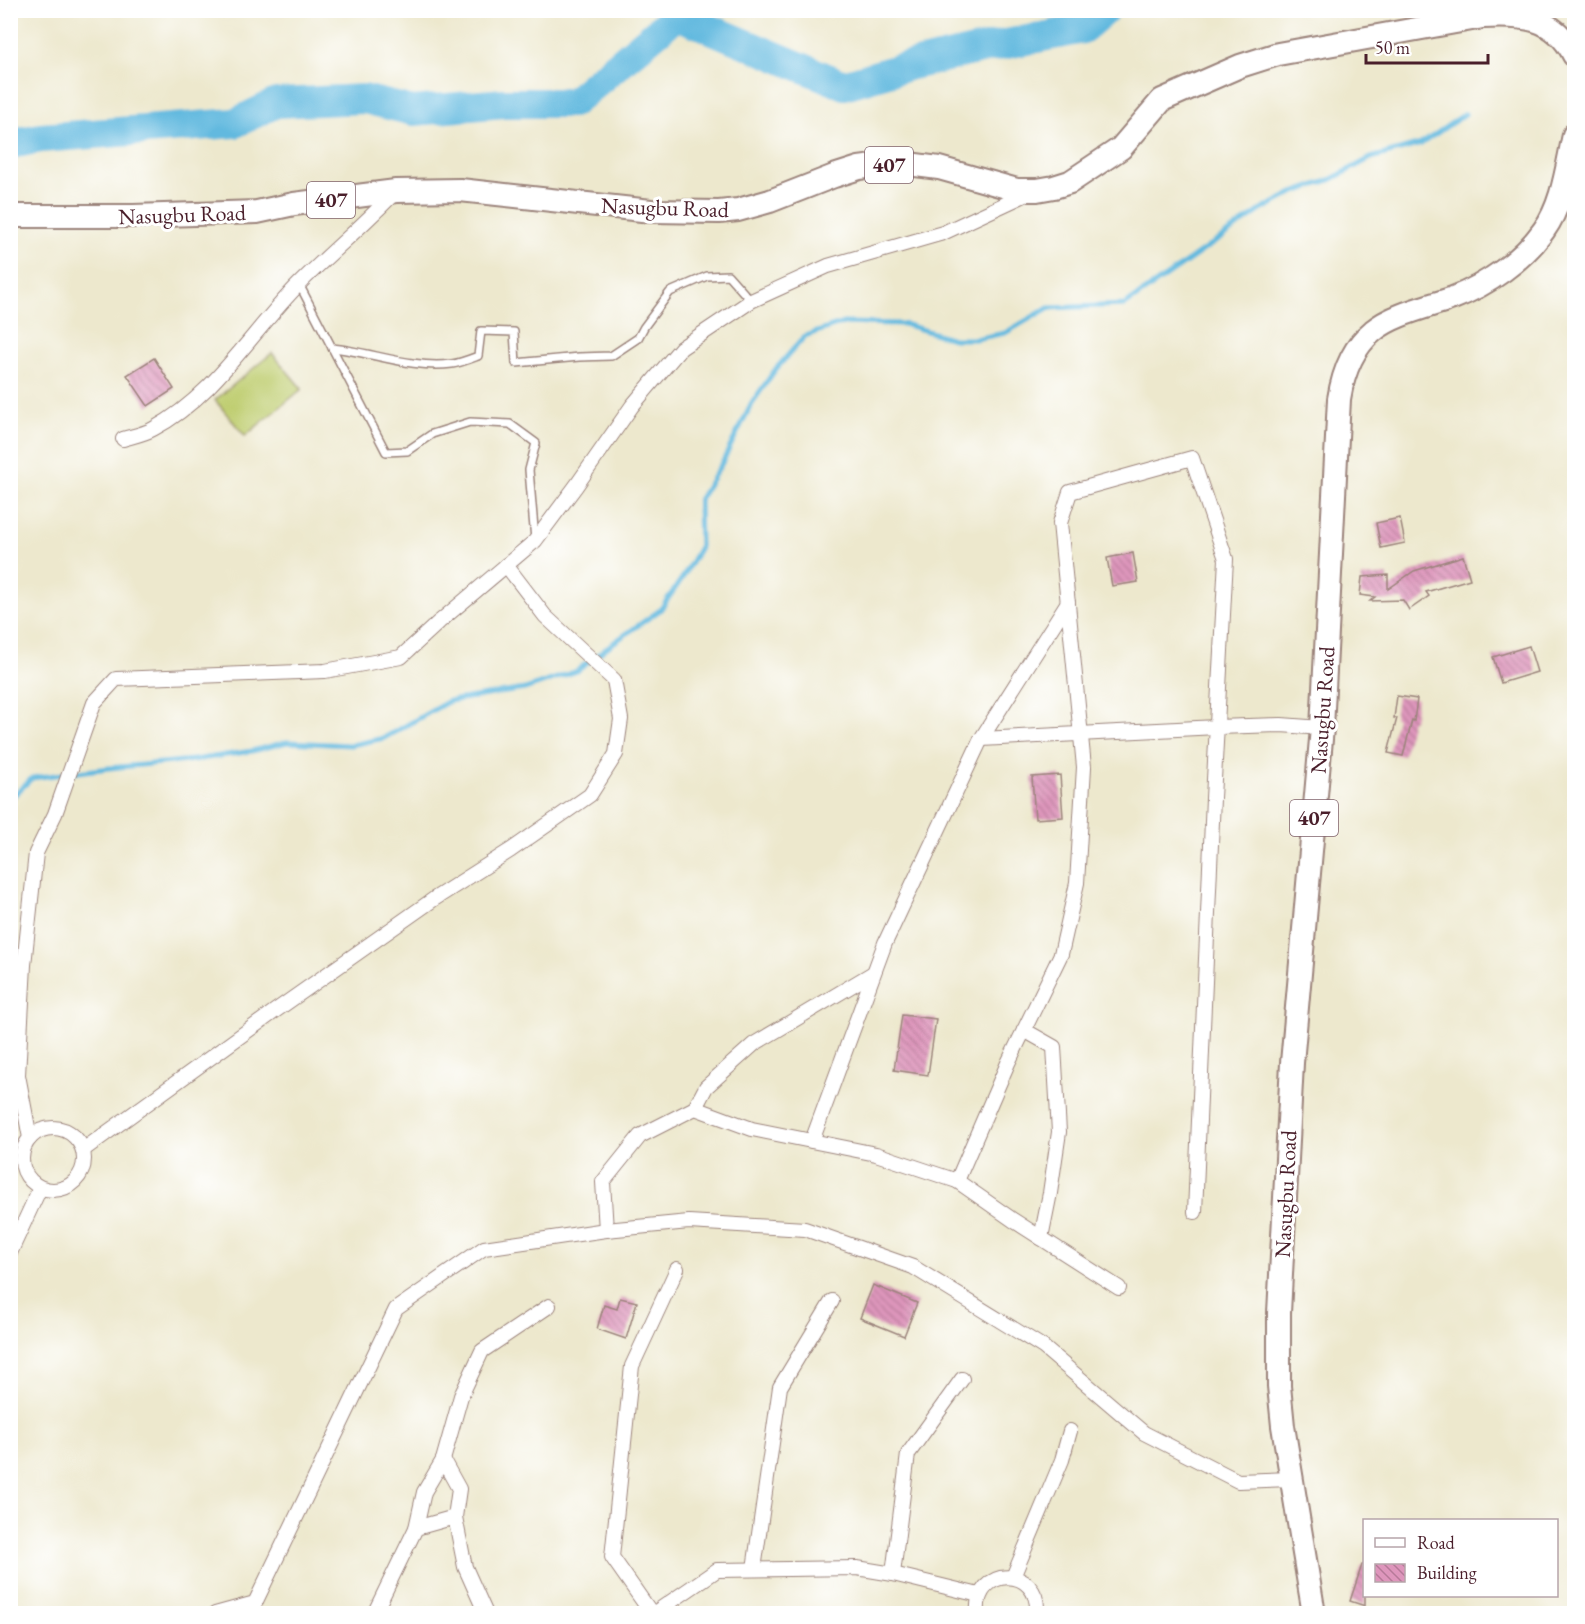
<svg xmlns="http://www.w3.org/2000/svg" width="1585" height="1624" font-family="'EB Garamond',serif">
<defs>
<pattern id="building-back-hatch" width="6" height="6" patternUnits="userSpaceOnUse" patternTransform="scale(1.5)"><rect width="6" height="6" fill="#de96bc"/><path d="M-1 5l2 2M0 0l6 6M5-1l2 2" fill="none" stroke="#b67a99"/></pattern>
</defs>
<rect width="100%" height="100%" fill="#fff"/>
<filter id="ink" filterUnits="userSpaceOnUse"><feTurbulence type="fractalNoise" baseFrequency=".0167" numOctaves="2"/><feDisplacementMap in="SourceGraphic" scale="12" xChannelSelector="R" yChannelSelector="G"/><feConvolveMatrix kernelMatrix="1 2 1 2 8 2 1 2 1" color-interpolation-filters="sRGB"/></filter>
<filter id="wash" filterUnits="userSpaceOnUse"><feTurbulence type="fractalNoise" baseFrequency=".008" numOctaves="4" result="noise"/><feDisplacementMap in="SourceGraphic" scale="24" xChannelSelector="R" yChannelSelector="G"/><feGaussianBlur stdDeviation="1.35" result="paint"/><feColorMatrix in="noise" values="0 0 0 0 0 0 0 0 0 0 0 0 0 0 0 0 0 1.4 0 .05"/><feComposite in="paint" operator="in"/></filter>
<g filter="url(#wash)">
<rect width="100%" height="100%" fill="#ede8cd"/>
<polygon fill="#bfce71" stroke="#84764e" stroke-width="1.5" points="272,353 302,389 245,436 215,400"/>
<g fill="none" stroke-linecap="round" stroke-linejoin="round">
<polyline stroke="#62b9df" stroke-width="5" points="10,799 32,778 109,768 194,760 252,751 287,742 351,745 384,738 449,701 525,689 577,671 606,648 660,610 683,577 700,547 699,500 722,463 752,403 775,370 805,336 843,323 904,324 953,339 975,339 1005,333 1048,308 1125,305 1261,210 1293,193 1330,180 1371,158 1421,144 1465,114"/>
<polyline stroke="#62b9df" stroke-width="30" points="10,144 41,138 235,123 276,103 364,99 413,111 504,103 572,103 677,15 844,85 908,66 986,48 1083,29 1105,10"/>
</g>
<g id="blocks">
<g fill="url(#building-back-hatch)">
<polygon points="154,358 174,389 148,406 127,375"/>
<polygon points="1400,518 1405,543 1381,548 1376,523"/>
<polygon points="1133,553 1138,582 1112,586 1107,558"/>
<polygon points="1463,556 1470,579 1426,592 1429,596 1409,610 1403,600 1370,601 1375,597 1360,595 1362,577 1388,575 1388,589 1414,571"/>
<polygon points="1529,646 1537,672 1501,683 1493,657"/>
<polygon points="1397,696 1417,699 1414,721 1412,720 1403,756 1388,753 1397,718 1394,718"/>
<polygon points="1060,775 1063,817 1035,819 1032,777"/>
<polygon points="902,1015 936,1019 928,1075 894,1070"/>
<polygon points="873,1285 917,1303 904,1336 860,1318"/>
<polygon points="620,1298 637,1302 626,1339 597,1329 604,1305 617,1309"/>
<polygon points="1362,1565 1365,1565 1365,1606 1350,1601"/>
</g>
</g>
</g>
<g filter="url(#ink)">
<use href="#blocks" fill-opacity="0" stroke="#9c847c" stroke-width="1.5"/>
<g fill="none" stroke-linecap="round" stroke-linejoin="round">
<g stroke="#9c847c" stroke-width="10">
<g id="lane">
<polyline points="299,284 386,452 407,451 432,434 470,422 510,424 536,443 529,470 535,540"/>
<path d="M332 348C372 352 411 369 452 364 460 363 470 359 478 356L481 331 514 332 516 363 579 357 611 356 638 338 644 327 670 292 707 276 728 275 751 301"/>
</g>
</g>
<g stroke="#9c847c" stroke-width="16">
<g id="street">
<path d="M123 439C133 436 144 434 153 429 215 396 252 331 300 283 331 252 365 224 396 191"/>
<polyline points="981,739 1217,727 1281,725 1322,728"/>
<polyline points="1024,1030 1054,1047 1059,1132 1050,1193 1041,1238"/>
<polyline points="695,1108 706,1087 754,1044 873,973"/>
<circle cx="53" cy="1159" r="31"/>
<polyline points="30,1138 18,1075 24,965 36,853 55,814 94,703 116,679 325,671 401,657 439,622 535,541 576,486 632,406 681,348 751,301 828,266 943,233 1029,193"/>
<polyline points="812,1141 885,943 981,739 1068,602"/>
<polyline points="83,1150 275,1011 434,899 511,850 590,795 616,754 621,719 614,680 545,616 506,565"/>
<polyline points="957,1181 1008,1063 1061,954 1077,883 1084,767 1060,523 1070,492 1192,458 1226,559 1213,798 1195,1212"/>
<polyline points="606,1230 603,1182 640,1136 695,1108 752,1129 876,1154 957,1181 1013,1220 1119,1288"/>
<polyline points="10,1253 40,1188"/>
<polyline points="443,1460 461,1396 482,1351 549,1306"/>
<polyline points="416,1528 424,1492 443,1460 459,1489 455,1517"/>
<polyline points="754,1569 780,1387 832,1301"/>
<polyline points="893,1574 908,1454 962,1379"/>
<polyline points="1013,1577 1062,1460 1070,1431"/>
<polyline points="215,1614 255,1603 396,1309 484,1248 606,1230 689,1222 805,1229 913,1267 1043,1347 1144,1433 1238,1481 1292,1479"/>
<polyline points="374,1614 416,1528 455,1517 465,1567 486,1614"/>
<polyline points="652,1614 612,1557 632,1366 677,1269"/>
<polyline points="653,1614 717,1570 857,1568 893,1574 979,1595"/>
<path d="M978 1614C973 1566 1041 1564 1037 1614"/>
</g>
</g>
<g stroke="#9c847c" stroke-width="26">
<g id="primary">
<path d="M10 216H133L257 212 294 204 396 191 460 190 651 211 719 212 738 210 770 201 834 176 859 168 882 165 908 164 939 168 1017 190H1037L1054 187 1070 182 1121 148 1162 100 1240 66 1278 54 1483 17C1522 15 1554 16 1574 55"/>
<path d="M1314 1614 1283 1426 1279 1386V1313L1292 1063 1322 728 1339 399C1343 374 1352 348 1373 331 1393 314 1428 307 1453 298 1487 285 1523 260 1544 230 1563 204 1567 166 1574 135"/>
</g>
</g>
<use href="#lane" stroke="#fff" stroke-width="7"/>
<use href="#street" stroke="#fff" stroke-width="14"/>
<use href="#primary" stroke="#fff" stroke-width="22"/>
</g>
</g>
<g text-anchor="middle" stroke-width="6" stroke-linejoin="round" paint-order="stroke">
<g fill="#fff" stroke="#80626b" stroke-width="1.5">
<rect x="865" y="147" width="48" height="36" rx="4.5"/>
<rect x="307" y="182" width="48" height="36" rx="4.5"/>
<rect x="1290" y="800" width="48" height="36" rx="4.5"/>
</g>
<g font-size="21" font-weight="bold" fill="#4a1f2b">
<text x="889" y="172">407</text>
<text x="331" y="207">407</text>
<text x="1314" y="825">407</text>
</g>
<g font-size="22" fill="#4a1f2b" stroke="#fff">
<text transform="translate(665 207) rotate(2)" y="8">Nasugbu Road</text>
<text transform="translate(182 214) rotate(-2)" y="8">Nasugbu Road</text>
<text transform="translate(1322 710) rotate(-86)" y="8">Nasugbu Road</text>
<text transform="translate(1285 1194) rotate(-87)" y="8">Nasugbu Road</text>
</g>
</g>
<rect width="1585" height="1624" fill="none" stroke="#fff" stroke-width="36"/>
<rect x="1363" y="1519" width="195" height="78" fill="#ffffff" stroke="#b7a5aa" stroke-width="1.5"/>
<rect x="1375" y="1538" width="30" height="9" fill="#ffffff" stroke="#b7a5aa" stroke-width="1.5"/>
<text x="1417" y="1549" font-size="18" fill="#4a1f2b">Road</text>
<rect x="1375" y="1564" width="30" height="18" fill="url(#building-back-hatch)" stroke="#b7a5aa" stroke-width="1.5"/>
<text x="1417" y="1579" font-size="18" fill="#4a1f2b">Building</text>
<path d="M1366 54v9h122v-9" fill="none" stroke="#4a1f2b" stroke-width="3"/>
<text x="1375" y="54" font-size="18" fill="#4a1f2b" stroke="#ffffff" stroke-width="4.5" paint-order="stroke">50 m</text>
</svg>
